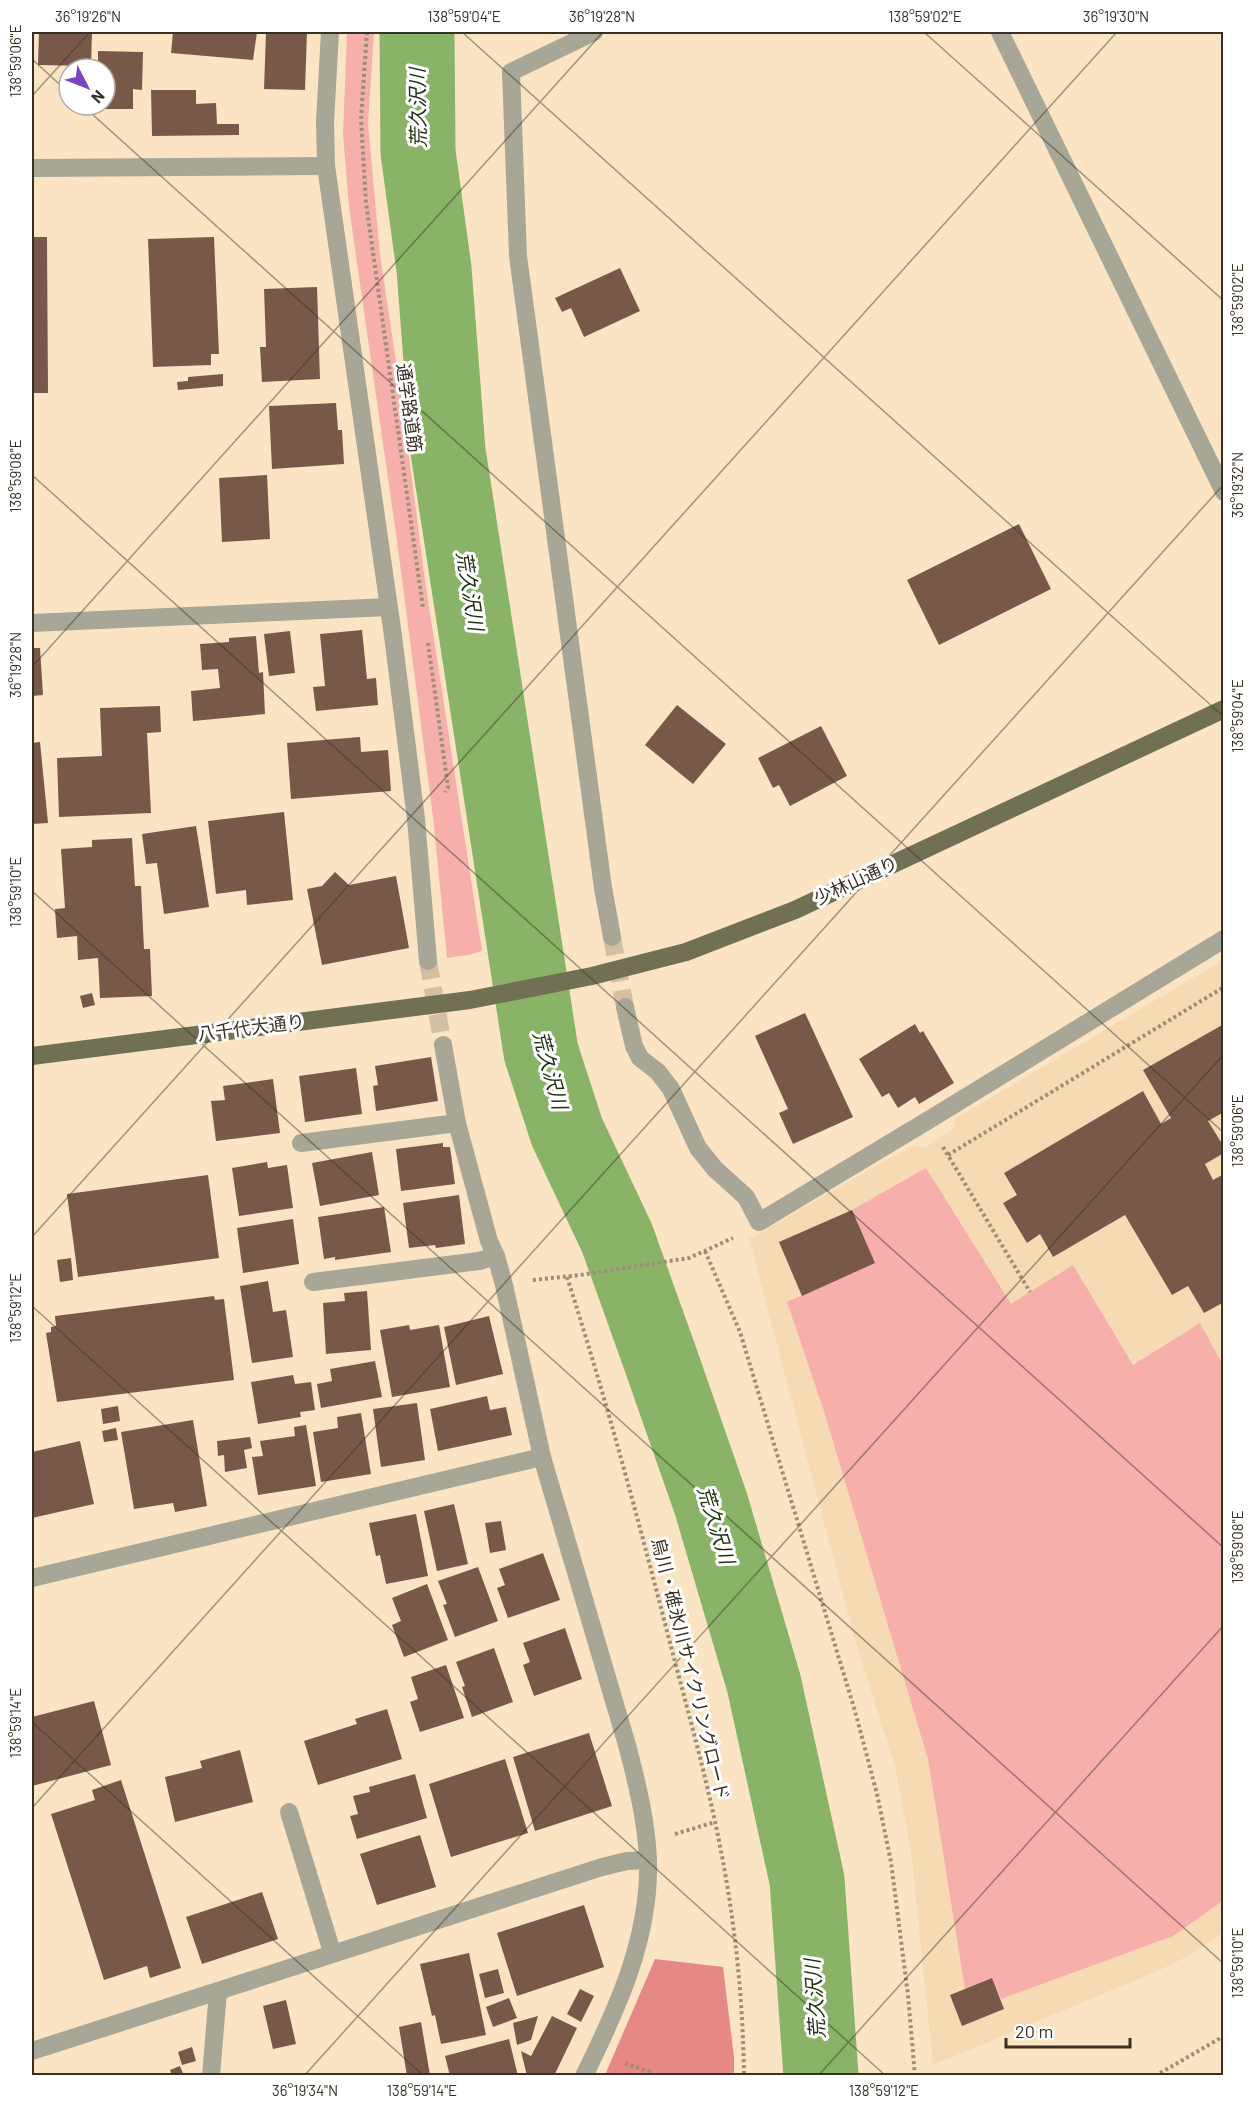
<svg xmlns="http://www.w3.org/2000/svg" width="1255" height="2107" font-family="Barlow,'Noto Sans JP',sans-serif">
<rect width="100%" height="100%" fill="#fae4c4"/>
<polygon fill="#f5dab4" points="1223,960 1223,1932 1192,1954 1162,1969 933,2065 912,1858 895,1766 856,1644 749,1239 913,1145 925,1148 952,1130 955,1119"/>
<g fill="#f7afac">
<polygon points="347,32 374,32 368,124 380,255 401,394 425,581 482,951 468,955 447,958 433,817 397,541 349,207 343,134"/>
<polygon points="926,1168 1011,1304 1073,1265 1133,1365 1200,1323 1224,1367 1224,1900 1173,1936 1001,1999 992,1978 965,1989 928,1759 823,1408 787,1302 874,1263 852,1210"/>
</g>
<polygon fill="#e58886" points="655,1959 723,1967 734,2057 734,2075 605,2075"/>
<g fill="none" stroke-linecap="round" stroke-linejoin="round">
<polyline stroke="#89b367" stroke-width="75" points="417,32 418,152 434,269 448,451 541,1052 567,1132 617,1238 660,1358 711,1504 764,1684 807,1880 821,2076"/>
</g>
<g fill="#785949">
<polygon points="39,32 92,32 91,66 38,65"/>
<polygon points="173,32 257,32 253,60 171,53"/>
<polygon points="266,32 307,32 305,90 264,89"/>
<polygon points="98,51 143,52 142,90 133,89 133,109 97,109 97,105 105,105 105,69 98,69"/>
<polygon points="151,90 196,90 196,104 216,103 217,124 239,124 239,135 152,136"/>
<polygon points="32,237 47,237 48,393 32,393"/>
<polygon points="214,237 219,354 211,354 211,365 153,367 148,239"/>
<polygon points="620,268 640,311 584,337 571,308 562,312 555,298"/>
<polygon points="317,287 320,379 262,382 260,347 266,347 264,289"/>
<polygon points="223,374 223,386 178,390 177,382 188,381 188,377"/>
<polygon points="336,403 338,430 342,430 344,464 272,469 269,406"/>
<polygon points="267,475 270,539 222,542 219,478"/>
<polygon points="1019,524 1051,589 939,645 907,580"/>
<polygon points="362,630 367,679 376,678 378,705 316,711 313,687 325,686 320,634"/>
<polygon points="290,631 295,673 269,676 264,634"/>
<polygon points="256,636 259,673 263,672 265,714 193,721 191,691 220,688 218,669 202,670 200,644 229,642 229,638"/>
<polygon points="32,648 40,648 43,695 32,696"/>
<polygon points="677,705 726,744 693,784 645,745"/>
<polygon points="160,706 161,732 147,733 151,813 59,817 57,758 102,756 100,708"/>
<polygon points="821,726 847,776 790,806 779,785 773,788 758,758"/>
<polygon points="360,737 361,752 388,750 391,791 291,799 287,743"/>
<polygon points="40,742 48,823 32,824 32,743"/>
<polygon points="284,812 293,900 247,905 246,890 216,894 208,821"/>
<polygon points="196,826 209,907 164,914 157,863 146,864 142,834"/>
<polygon points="132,838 135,886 141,886 144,949 150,949 152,996 100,998 98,958 78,960 77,936 57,938 55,909 65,908 61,849 92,847 92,840"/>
<polygon points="335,872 349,885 396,876 409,948 322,965 307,889 322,886"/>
<polygon points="92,993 95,1005 83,1008 80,996"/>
<polygon points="805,1013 853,1117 793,1144 779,1113 788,1109 755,1036"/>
<polygon points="915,1024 920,1033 923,1031 954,1083 919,1104 915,1097 898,1108 889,1093 882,1097 859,1059"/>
<polygon points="1224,1024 1224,1112 1208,1121 1224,1147 1224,1153 1205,1164 1213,1180 1224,1174 1224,1227 1222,1228 1224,1231 1224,1302 1204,1313 1188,1286 1172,1295 1125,1215 1053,1257 1040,1234 1027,1243 1003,1203 1017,1195 1004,1173 1143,1091 1161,1124 1171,1118 1143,1070"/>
<polygon points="431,1057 438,1101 376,1111 373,1086 378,1085 375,1066"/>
<polygon points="356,1068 362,1114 305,1122 299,1076"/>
<polygon points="273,1079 280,1133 216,1141 211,1101 225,1100 223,1086"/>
<polygon points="443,1143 443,1147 450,1147 455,1184 401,1191 396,1149"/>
<polygon points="372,1152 379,1195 320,1206 312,1163"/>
<polygon points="267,1162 268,1168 287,1165 293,1208 239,1216 232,1168"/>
<polygon points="208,1175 219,1258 78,1277 67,1194"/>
<polygon points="459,1195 465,1244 436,1248 435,1245 409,1248 403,1203"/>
<polygon points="384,1207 391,1252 335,1260 335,1257 324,1259 318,1217"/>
<polygon points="852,1210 875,1263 802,1296 779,1242"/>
<polygon points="293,1219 299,1264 243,1273 237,1228"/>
<polygon points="71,1258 73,1280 60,1282 57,1260"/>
<polygon points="268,1281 273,1312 286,1310 293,1357 252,1363 240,1286"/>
<polygon points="367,1291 371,1350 326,1354 323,1303 345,1301 344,1293"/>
<polygon points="214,1296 215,1300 224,1299 234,1380 57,1402 46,1333 51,1332 51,1327 56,1326 55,1316"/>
<polygon points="489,1316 503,1374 456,1385 444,1327"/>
<polygon points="409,1325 410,1330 439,1325 450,1387 392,1397 380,1330"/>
<polygon points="375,1361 382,1397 321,1408 317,1384 332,1381 330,1369"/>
<polygon points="293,1375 295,1384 311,1382 315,1410 300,1412 301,1417 258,1424 251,1382"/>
<polygon points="487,1396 490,1410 506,1407 512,1435 438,1451 430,1409"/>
<polygon points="417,1403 425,1460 381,1467 373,1409"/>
<polygon points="118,1406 120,1421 103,1424 101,1409"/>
<polygon points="361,1413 371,1474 321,1482 313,1432 338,1428 337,1417"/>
<polygon points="193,1420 207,1506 175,1512 173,1503 134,1509 121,1432"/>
<polygon points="306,1425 316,1486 258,1495 252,1457 263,1456 260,1441 295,1436 294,1427"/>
<polygon points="116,1428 118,1440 104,1442 102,1431"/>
<polygon points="250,1437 252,1448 244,1450 247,1468 225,1472 224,1455 218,1456 217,1441"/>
<polygon points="80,1441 94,1504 32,1518 32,1452"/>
<polygon points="454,1504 468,1564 437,1571 424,1511"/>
<polygon points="416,1514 428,1576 386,1584 380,1555 376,1556 369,1523"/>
<polygon points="501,1521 506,1550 490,1553 485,1523"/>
<polygon points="543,1553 560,1600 508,1618 497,1588 505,1585 499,1569"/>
<polygon points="478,1567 498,1621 455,1637 443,1605 447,1604 438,1581"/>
<polygon points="427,1584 448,1640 404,1657 392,1625 401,1621 392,1598"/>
<polygon points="565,1628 582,1679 534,1696 523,1665 530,1662 523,1643"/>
<polygon points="494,1648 513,1702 472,1717 462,1687 465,1686 456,1662"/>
<polygon points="446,1665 464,1718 420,1732 410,1702 418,1699 411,1677"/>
<polygon points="94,1701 111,1765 32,1786 32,1717"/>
<polygon points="387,1709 402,1759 318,1785 304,1741 357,1724 355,1719"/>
<polygon points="589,1733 612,1806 535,1831 513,1757"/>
<polygon points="240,1750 253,1802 175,1822 165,1777 202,1768 200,1761"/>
<polygon points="505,1759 528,1833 451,1857 429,1784"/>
<polygon points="415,1774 427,1818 357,1839 350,1816 358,1814 353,1796 370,1792 369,1787"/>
<polygon points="121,1780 181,1968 150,1978 147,1966 104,1980 51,1814 95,1800 92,1790"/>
<polygon points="420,1835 436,1887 377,1905 360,1854"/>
<polygon points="262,1892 278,1939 202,1964 186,1917"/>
<polygon points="584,1905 604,1967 517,1996 497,1933"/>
<polygon points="469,1953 486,2035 441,2044 435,2015 432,2016 420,1964"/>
<polygon points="498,1969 504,1993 485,1998 479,1974"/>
<polygon points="992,1978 1004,2009 962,2026 950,1995"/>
<polygon points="580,1989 594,1996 581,2022 567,2014"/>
<polygon points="509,1998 517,2018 493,2027 486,2007"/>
<polygon points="286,2000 296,2044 273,2049 263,2006"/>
<polygon points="538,2016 531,2040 517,2045 513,2023"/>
<polygon points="552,2016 577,2028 554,2076 527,2076 521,2051 531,2056"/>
<polygon points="421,2022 430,2075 407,2076 399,2027"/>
<polygon points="509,2039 518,2076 450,2076 445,2056"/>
<polygon points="192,2047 196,2061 182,2065 178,2052"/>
<polygon points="180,2066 184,2076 172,2076 170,2070"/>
</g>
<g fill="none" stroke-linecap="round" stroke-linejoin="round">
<g stroke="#d3c0a4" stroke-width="18" stroke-dasharray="18 9" stroke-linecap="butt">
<polyline points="612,937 625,1007"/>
<polyline points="428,961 443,1045"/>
</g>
<g stroke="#9d8e78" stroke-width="4" stroke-dasharray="3 3" stroke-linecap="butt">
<polyline points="367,32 361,119 366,203 423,608"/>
<polyline points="428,643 448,787 445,792"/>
<polyline points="943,1147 1030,1292"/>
<polyline points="948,1155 1224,987"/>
<polyline points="705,1251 740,1332 855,1711 877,1794 891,1862 908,1995 915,2076"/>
<path d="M567 1277C605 1395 637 1515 668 1635 686 1705 706 1774 720 1846 735 1921 743 1999 744 2076"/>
<polyline points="533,1280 580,1275 689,1258 733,1238"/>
<polyline points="675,1834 715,1822"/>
<polyline points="625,2063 650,2072 652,2076"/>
<polyline points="1155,2076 1224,2036"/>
</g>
<g stroke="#a7a697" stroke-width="18">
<polyline points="330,32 325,122 326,166 393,636 416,819 428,961"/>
<polyline points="594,32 511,72 518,256 603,888 612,937"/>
<polyline points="1000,32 1224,492"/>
<polyline points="32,168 326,166"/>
<polyline points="32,623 389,607"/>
<polyline points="625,1007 634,1046 640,1058 658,1072 671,1089 698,1148 715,1169 746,1197 759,1222 927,1121 1224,939"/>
<path d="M443 1045 457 1123 489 1241 496 1256 504 1285 542 1457 627 1745C637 1783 647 1823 648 1862 650 1938 617 2009 584 2076"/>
<polyline points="301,1143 457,1123"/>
<polyline points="313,1282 479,1261 496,1256"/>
<polyline points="32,1578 542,1457"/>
<polyline points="289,1812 332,1952"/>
<polyline points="32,2051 602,1867 627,1861 648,1860"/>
<polyline points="211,2076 218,1991"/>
</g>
<polyline stroke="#727054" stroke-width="18" points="32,1056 470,1000 592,976 686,952 795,910 1224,709"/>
</g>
<path fill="none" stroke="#383024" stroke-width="1.5" stroke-opacity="0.45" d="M462 32 1224 717M924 32 1224 301M32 59 69 93M32 96 90 32M82 105 1224 1133M32 475 1224 1548M32 667 603 32M32 891 1224 1964M32 1237 1117 32M32 1306 886 2076M32 1722 424 2076M32 1808 1224 484M304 2076 1224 1054M818 2076 1224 1625"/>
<g text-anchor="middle" stroke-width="6" stroke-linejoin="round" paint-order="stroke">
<g font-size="18" fill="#383024" stroke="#fff">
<text transform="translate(409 408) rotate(82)" y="6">通学路道筋</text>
<text transform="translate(856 881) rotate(-25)" y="6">少林山通り</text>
<text transform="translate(251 1028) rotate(-7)" y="6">八千代大通り</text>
<text transform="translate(690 1669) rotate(76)" y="6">烏川・碓氷川サイクリングロード</text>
</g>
<g font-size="20" font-style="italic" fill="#1f3010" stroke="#fff">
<text transform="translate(418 108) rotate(-91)" y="7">荒久沢川</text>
<text transform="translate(470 591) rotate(81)" y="7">荒久沢川</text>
<text transform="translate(550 1070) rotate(75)" y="7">荒久沢川</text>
<text transform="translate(716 1525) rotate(73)" y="7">荒久沢川</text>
<text transform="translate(815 1999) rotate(-94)" y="7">荒久沢川</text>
</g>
</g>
<rect width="1255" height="2107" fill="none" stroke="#ffffff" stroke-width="66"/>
<g transform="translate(87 87) rotate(132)"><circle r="28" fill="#ffffff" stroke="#afaca7" stroke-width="1.5"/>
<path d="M0-4.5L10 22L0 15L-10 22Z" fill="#7846be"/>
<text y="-9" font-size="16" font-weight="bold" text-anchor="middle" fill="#383024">N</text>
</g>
<path d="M1006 2038v9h124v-9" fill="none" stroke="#383024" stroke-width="3"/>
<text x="1015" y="2038" font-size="18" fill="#383024" stroke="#ffffff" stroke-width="4.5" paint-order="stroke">20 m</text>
<rect x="33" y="33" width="1189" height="2041" fill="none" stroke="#383024" stroke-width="2"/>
<g font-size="15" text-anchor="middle" fill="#383024">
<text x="88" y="22">36°19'26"N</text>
<text x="464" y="22">138°59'04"E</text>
<text x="602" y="22">36°19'28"N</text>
<text x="925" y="22">138°59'02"E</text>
<text x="1116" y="22">36°19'30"N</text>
<text transform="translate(16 61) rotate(-90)" y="5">138°59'06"E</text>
<text transform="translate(1238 300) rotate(-90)" y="5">138°59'02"E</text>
<text transform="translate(16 476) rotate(-90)" y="5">138°59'08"E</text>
<text transform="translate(1238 485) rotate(-90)" y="5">36°19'32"N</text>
<text transform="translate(16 665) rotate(-90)" y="5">36°19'28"N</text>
<text transform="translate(1238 716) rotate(-90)" y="5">138°59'04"E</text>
<text transform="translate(16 892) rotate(-90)" y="5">138°59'10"E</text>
<text transform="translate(1238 1131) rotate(-90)" y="5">138°59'06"E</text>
<text transform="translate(16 1308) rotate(-90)" y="5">138°59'12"E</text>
<text transform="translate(1238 1547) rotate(-90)" y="5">138°59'08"E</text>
<text transform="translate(16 1723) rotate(-90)" y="5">138°59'14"E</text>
<text transform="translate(1238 1963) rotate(-90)" y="5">138°59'10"E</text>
<text x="305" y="2096">36°19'34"N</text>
<text x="422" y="2096">138°59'14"E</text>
<text x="884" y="2096">138°59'12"E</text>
</g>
</svg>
